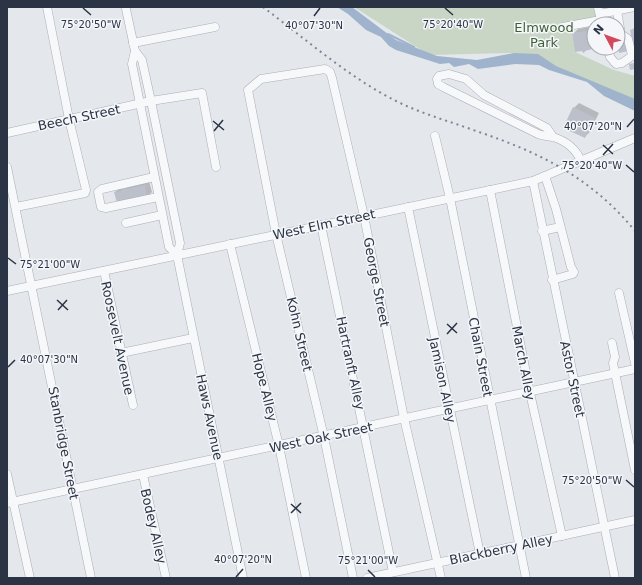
<svg xmlns="http://www.w3.org/2000/svg" width="642" height="585" font-family="'DejaVu Sans',sans-serif">
<rect width="100%" height="100%" fill="#e4e7ec"/>
<polygon fill="#c9d6c5" points="354,7 596,7 596,17 571,26 575,52 614,70 635,76 635,100 514,53 429,55"/>
<polygon fill="#9fb4cc" points="337,7 352,7 396,40 437,56 477,60 514,53 538,54 556,66 635,99 635,111 604,96 587,82 549,70 539,65 515,64 478,69 469,64 454,67 449,63 440,64 396,50 389,46 381,37 366,30 348,14"/>
<g fill="#0003">
<polygon points="594,26 594,48 585,51 573,34 578,29"/>
<polygon points="579,103 599,113 589,133 584,137 574,108"/>
<polygon points="149,181 152,192 147,197 115,192 120,188"/>
</g>
<g fill="none" stroke-linecap="round" stroke-linejoin="round">
<polyline stroke="#9fb4cc" stroke-width="2" points="388,34 414,47"/>
</g>
<g fill="#bbc0ca">
<polygon points="635,28 635,44 633,45 629,36 631,35 630,30"/>
<polygon points="594,30 594,49 585,50 585,52 583,53 582,51 575,52 572,33"/>
<polygon points="625,41 628,51 619,53 618,42"/>
<polygon points="634,63 635,69 630,70 629,64"/>
<polygon points="573,107 595,118 585,138 563,128"/>
<polygon points="126,185 126,189 145,185 147,198 117,203 114,192 122,191 121,186"/>
</g>
<g fill="none" stroke-linecap="round" stroke-linejoin="round">
<g stroke="#a9aeb7" stroke-width="9">
<g id="minor">
<polyline points="126,9 135,51 142,60 151,101 180,243 177,255 243,578"/>
<polyline points="617,11 621,34 628,39 632,55"/>
<polyline points="600,14 634,7"/>
<polyline points="563,27 601,20 598,7"/>
<polyline points="133,43 215,27"/>
<polyline points="609,48 610,57 616,64 622,63 635,54"/>
<polyline points="135,51 132,64 169,247 177,255"/>
<polyline points="7,133 151,101 202,93 216,167"/>
<polyline points="435,136 450,198 526,578"/>
<path d="M553 137 547 128 484 95 466 79 449 74 439 76 437 79 438 84 443 87 538 134C543 136 548 136 553 137 566 141 576 149 581 161"/>
<polyline points="7,167 91,578"/>
<polyline points="545,176 556,209 571,267 574,272 573,274 552,280"/>
<polyline points="154,177 102,189 98,192 101,207 106,208 158,197"/>
<polyline points="533,181 615,578"/>
<polyline points="490,190 530,393 562,536"/>
<polyline points="16,207 85,193 86,190 69,119 47,7"/>
<polyline points="408,207 480,554"/>
<polyline points="126,223 162,215"/>
<polyline points="321,225 393,572"/>
<polyline points="542,231 560,227"/>
<polyline points="230,244 279,446 306,578"/>
<polyline points="104,271 133,405"/>
<polyline points="7,291 533,181 635,138"/>
<polyline points="619,293 635,363"/>
<polyline points="612,343 615,357 613,363 635,470"/>
<polyline points="121,353 193,338"/>
<polyline points="7,474 30,578"/>
<polyline points="143,475 166,578"/>
<polyline points="7,503 635,369"/>
<polyline points="353,578 324,437 276,234 248,90 261,79 325,69 330,72 332,78 364,216 404,418 441,578"/>
<polyline points="367,578 635,520"/>
</g>
</g>
<use href="#minor" stroke="#f7f8fa" stroke-width="8"/>
<path stroke="#7d8696" stroke-width="2" stroke-dasharray="2 4" stroke-linecap="butt" d="M263 7C304 38 350 78 396 101 422 114 449 121 476 131 539 152 592 178 635 231"/>
</g>
<path fill="none" stroke="#2b3445" stroke-width="1.5" d="M83 8 91 15M445 8 453 15M314 16 320 8M213 121 224 130M627 127 634 119M214 131 223 120M603 145 613 154M603 155 613 144M626 165 634 172M8 258 16 264M57 300 68 310M58 310 67 300M447 324 457 333M447 334 457 323M8 367 15 360M626 480 634 487M291 504 301 513M291 513 301 503M368 570 375 577M236 577 243 569"/>
<g text-anchor="middle" stroke-width="3" stroke-linejoin="round" paint-order="stroke">
<g font-size="13" fill="#3f6138" stroke="#f4f6f9">
<text x="544" y="32">Elmwood<tspan x="544" dy="15">Park</tspan></text>
</g>
<g font-size="13" fill="#2b3445" stroke="#f4f6f9">
<text transform="translate(79 117) rotate(-12)" y="5">Beech Street</text>
<text transform="translate(324 224) rotate(-12)" y="5">West Elm Street</text>
<text transform="translate(377 282) rotate(79)" y="5">George Street</text>
<text transform="translate(300 334) rotate(77)" y="5">Kohn Street</text>
<text transform="translate(118 338) rotate(78)" y="5">Roosevelt Avenue</text>
<text transform="translate(481 357) rotate(79)" y="5">Chain Street</text>
<text transform="translate(351 363) rotate(78)" y="5">Hartranft Alley</text>
<text transform="translate(524 363) rotate(79)" y="5">March Alley</text>
<text transform="translate(573 379) rotate(78)" y="5">Astor Street</text>
<text transform="translate(443 380) rotate(78)" y="5">Jamison Alley</text>
<text transform="translate(265 387) rotate(76)" y="5">Hope Alley</text>
<text transform="translate(210 417) rotate(78)" y="5">Haws Avenue</text>
<text transform="translate(321 437) rotate(-12)" y="5">West Oak Street</text>
<text transform="translate(64 443) rotate(79)" y="5">Stanbridge Street</text>
<text transform="translate(154 526) rotate(77)" y="5">Bodey Alley</text>
<text transform="translate(501 549) rotate(-12)" y="5">Blackberry Alley</text>
</g>
</g>
<g font-size="10" text-anchor="middle" fill="#2b3445" stroke="#f4f6f9" stroke-width="3" stroke-linejoin="round" paint-order="stroke">
<text x="91" y="28">75°20'50"W</text>
<text x="453" y="28">75°20'40"W</text>
<text x="314" y="29">40°07'30"N</text>
<text x="593" y="130">40°07'20"N</text>
<text x="592" y="169">75°20'40"W</text>
<text x="50" y="268">75°21'00"W</text>
<text x="49" y="363">40°07'30"N</text>
<text x="592" y="484">75°20'50"W</text>
<text x="243" y="563">40°07'20"N</text>
<text x="368" y="564">75°21'00"W</text>
</g>
<rect width="642" height="585" fill="none" stroke="#2b3445" stroke-width="16"/>
<g transform="translate(606 36) rotate(311)"><circle r="19" fill="#f4f6f9" stroke="#a4a8b1"/>
<path d="M0-3L7 15L0 10L-7 15Z" fill="#d1495b"/>
<text y="-6" font-size="11" font-weight="bold" text-anchor="middle" fill="#2b3445">N</text>
</g>
</svg>
